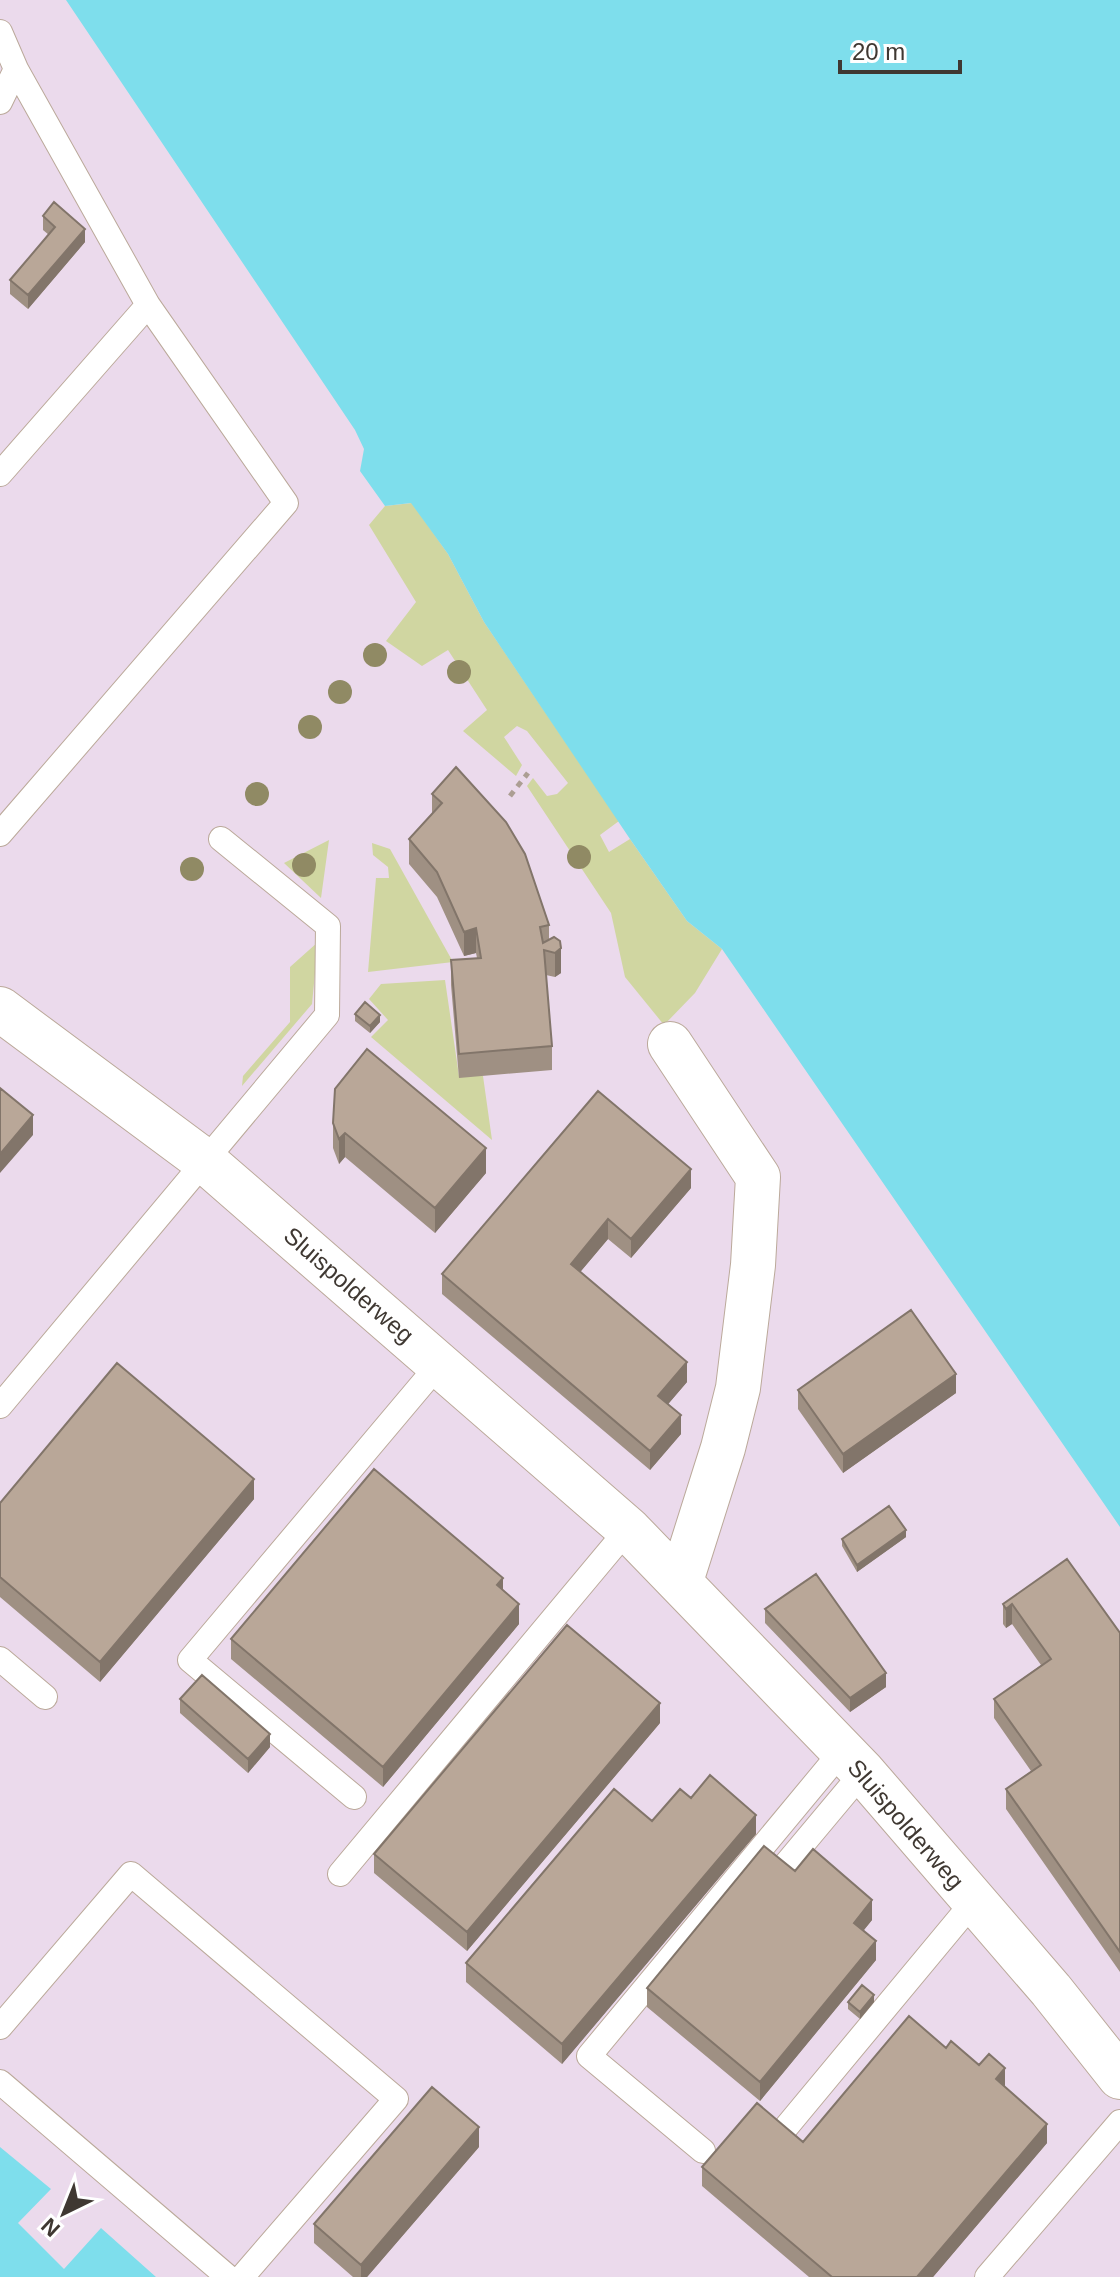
<svg xmlns="http://www.w3.org/2000/svg" width="1120" height="2277" font-family="Helvetica,sans-serif">
  <style>
    .industrial { fill: #ebdaec }
    .green { fill: #d0d6a1 }
    .water { fill: #7edeec }
    .lines { fill: none; stroke-linecap: round; stroke-linejoin: round }
    .service-casing { stroke: #bba99a; stroke-width: 26 }
    .minor-casing { stroke: #bba99a; stroke-width: 46 }
    .path { stroke: #ac9e93; stroke-width: 5; stroke-dasharray: 6 6; stroke-linecap: butt }
    .service { stroke: #fff; stroke-width: 24 }
    .minor { stroke: #fff; stroke-width: 44 }
    .tree { fill: #908a64 }
    .wall { fill: #9f9083 }
    .shaded-wall { fill: #82756a }
    .building { fill: #b9a798; stroke: #82756a; stroke-width: 2 }
    .labels { text-anchor: middle; dominant-baseline: central; stroke-width: 6; stroke-linejoin: round; paint-order: stroke }
    .street-label { font-size: 24px; fill: #3f3832; stroke: #fff }
  </style>
  <rect width="100%" height="100%" fill="#fae7d7"/>
  <!-- industrial -->
  <path class="industrial" d="M 0,0 L 446,0 L 1120,918 L 1120,2277 L 0,2277 Z"/>
  <!-- green -->
  <path class="green" d="M 412,503 L 448,554 L 484,622 L 619,821 L 600,835 L 609,852 L 630,839 L 687,921 L 722,949 L 695,993 L 664,1025 L 625,977 L 611,913 L 527,786 L 533,778 L 547,796 L 557,794 L 568,783 L 527,731 L 517,726 L 504,737 L 522,765 L 516,776 L 463,731 L 487,710 L 448,650 L 422,666 L 386,641 L 416,602 L 369,525 L 385,506 Z
    M 329,840 L 321,898 L 284,863 Z
    M 372,843 L 390,849 L 453,962 L 368,972 L 376,878 L 389,878 L 388,867 L 373,855 Z
    M 318,942 L 312,1004 L 242,1086 L 243,1076 L 290,1022 L 290,967 Z
    M 445,980 L 459,1076 L 483,1076 L 492,1140 L 371,1037 L 388,1020 L 369,999 L 381,984 Z"/>
  <!-- water -->
  <path class="water" d="M 66,0 L 1120,0 L 1120,1527 L 722,949 L 687,921 L 630,839 L 484,622 L 448,554 L 411,503 L 385,506 L 360,471 L 364,449 L 355,430 Z
    M 0,2147 L 51,2189 L 18,2223 L 64,2269 L 101,2228 L 156,2277 L 0,2277 Z"/>
  <g class="lines">
    <!-- service casing -->
    <g class="service-casing">
      <path id="service" d="M 0,32 L 16,69
        M 0,102 L 16,69 L 148,305 L 286,503 L 0,834
        M 0,474 L 148,305
        M 0,1406 L 327,1015 L 328,926 L 221,839
        M 0,1659 L 45,1697
        M 354,1797 L 190,1660 L 440,1363
        M 340,1874 L 628,1529
        M 776,1876 L 863,1772
        M 0,2027 L 131,1874 L 396,2099 L 242,2277
        M 0,2082 L 228,2277
        M 783,2131 L 974,1901
        M 703,2151 L 589,2056 L 842,1751
        M 987,2277 L 1120,2122"/>
    </g>
    <!-- minor casing -->
    <g class="minor-casing">
      <path id="minor" d="M 0,1009 L 206,1162 L 628,1529 L 863,1772 L 1051,1990 L 1120,2077
        M 670,1044 L 758,1177 L 753,1265 L 738,1388 L 723,1448 L 681,1581"/>
    </g>
    <!-- path -->
    <path class="path" d="M 510,796 L 528,773"/>
    <!-- service -->
    <use href="#service" class="service"/>
    <!-- minor -->
    <use href="#minor" class="minor"/>
  </g>
  <!-- trees -->
  <g class="tree">
    <circle cx="375" cy="655" r="12"/>
    <circle cx="459" cy="672" r="12"/>
    <circle cx="340" cy="692" r="12"/>
    <circle cx="310" cy="727" r="12"/>
    <circle cx="257" cy="794" r="12"/>
    <circle cx="579" cy="857" r="12"/>
    <circle cx="304" cy="865" r="12"/>
    <circle cx="192" cy="869" r="12"/>
  </g>
  <!-- wall -->
  <path class="wall" d="M 43,216 L 85,242 L 28,309 L 10,294 L 10,280 L 49,235 L 43,230 Z
    M 456,767 L 549,925 L 549,940 L 554,937 L 561,973 L 555,977 L 546,975 L 552,1046 L 552,1070 L 459,1078 L 451,985 L 451,960 L 477,958 L 476,953 L 464,956 L 437,897 L 409,864 L 409,839 L 432,814 L 432,794 Z
    M 355,1014 L 380,1022 L 370,1033 L 355,1021 Z
    M 333,1123 L 486,1173 L 435,1233 L 345,1157 L 339,1164 L 333,1148 Z
    M 691,1188 L 631,1258 L 608,1239 L 580,1272 L 687,1382 L 668,1404 L 681,1434 L 650,1470 L 442,1294 L 442,1274 Z
    M 798,1390 L 956,1393 L 843,1473 L 798,1409 Z
    M 254,1499 L 100,1682 L 0,1597 L 0,1503 Z
    M 906,1537 L 857,1572 L 842,1546 L 842,1539 Z
    M 1067,1559 L 1120,1633 L 1120,1972 L 1006,1809 L 1006,1789 L 1031,1771 L 994,1718 L 994,1699 L 1041,1665 L 1012,1624 L 1006,1628 L 1003,1624 L 1003,1604 Z
    M 503,1590 L 519,1624 L 383,1787 L 231,1659 L 231,1639 Z
    M 765,1609 L 886,1687 L 850,1712 L 765,1623 Z
    M 180,1699 L 270,1747 L 248,1773 L 180,1713 Z
    M 660,1723 L 467,1951 L 374,1873 L 374,1854 Z
    M 691,1798 L 756,1834 L 562,2064 L 466,1982 L 466,1963 L 652,1821 Z
    M 795,1871 L 872,1920 L 864,1930 L 876,1960 L 760,2101 L 647,2007 L 647,1988 Z
    M 848,2002 L 874,2002 L 860,2019 L 848,2009 Z
    M 946,2048 L 1005,2088 L 1047,2143 L 933,2277 L 809,2277 L 702,2186 L 702,2167 L 803,2142 Z
    M 479,2147 L 367,2277 L 353,2277 L 314,2243 L 314,2224 Z"/>
  <!-- shaded-wall -->
  <path class="shaded-wall" d="M 85,229 L 85,242 L 28,309 L 28,295 Z
    M 476,928 L 476,953 L 464,956 L 464,932 Z
    M 561,948 L 561,973 L 555,977 L 555,953 Z
    M 380,1015 L 380,1022 L 370,1033 L 370,1026 Z
    M 33,1115 L 33,1135 L 0,1173 L 0,1154 Z
    M 345,1133 L 345,1157 L 339,1164 L 339,1139 Z
    M 486,1148 L 486,1173 L 435,1233 L 435,1208 Z
    M 691,1169 L 691,1188 L 631,1258 L 631,1239 Z
    M 608,1219 L 608,1239 L 571,1283 L 571,1264 Z
    M 687,1362 L 687,1382 L 658,1416 L 658,1396 Z
    M 956,1374 L 956,1393 L 843,1473 L 843,1454 Z
    M 681,1415 L 681,1434 L 650,1470 L 650,1451 Z
    M 254,1479 L 254,1499 L 100,1682 L 100,1662 Z
    M 906,1530 L 906,1537 L 857,1572 L 857,1565 Z
    M 503,1578 L 503,1597 L 497,1585 Z
    M 519,1604 L 519,1624 L 383,1787 L 383,1767 Z
    M 1012,1604 L 1012,1624 L 1006,1628 L 1006,1609 Z
    M 886,1673 L 886,1687 L 850,1712 L 850,1698 Z
    M 660,1703 L 660,1723 L 467,1951 L 467,1932 Z
    M 270,1734 L 270,1747 L 248,1773 L 248,1759 Z
    M 756,1815 L 756,1834 L 562,2064 L 562,2044 Z
    M 872,1900 L 872,1920 L 854,1942 L 854,1923 Z
    M 876,1941 L 876,1960 L 760,2101 L 760,2082 Z
    M 874,1995 L 874,2002 L 860,2019 L 860,2012 Z
    M 1005,2068 L 1005,2088 L 996,2079 Z
    M 1047,2124 L 1047,2143 L 933,2277 L 917,2277 Z
    M 479,2127 L 479,2147 L 367,2277 L 361,2277 L 361,2265 Z"/>
  <!-- building -->
  <path class="building" d="M 54,202 L 85,229 L 28,295 L 10,280 L 55,227 L 43,216 Z
    M 456,767 L 506,822 L 525,854 L 549,925 L 540,927 L 543,943 L 554,937 L 560,941 L 561,948 L 555,953 L 544,950 L 552,1046 L 459,1054 L 451,960 L 481,958 L 476,928 L 464,932 L 437,872 L 409,839 L 442,803 L 432,794 Z
    M 365,1002 L 380,1015 L 370,1026 L 355,1014 Z
    M 367,1049 L 486,1148 L 435,1208 L 345,1133 L 339,1139 L 333,1123 L 335,1089 Z
    M 0,1088 L 33,1115 L 0,1154 Z
    M 598,1091 L 691,1169 L 631,1239 L 608,1219 L 571,1264 L 687,1362 L 658,1396 L 681,1415 L 650,1451 L 442,1274 Z
    M 911,1310 L 956,1374 L 843,1454 L 798,1390 Z
    M 117,1363 L 254,1479 L 100,1662 L 0,1577 L 0,1503 Z
    M 374,1469 L 503,1578 L 497,1585 L 519,1604 L 383,1767 L 231,1639 Z
    M 889,1506 L 906,1530 L 857,1565 L 842,1539 Z
    M 1067,1559 L 1120,1633 L 1120,1952 L 1006,1789 L 1041,1765 L 994,1699 L 1051,1659 L 1012,1604 L 1006,1609 L 1003,1604 Z
    M 816,1574 L 886,1673 L 850,1698 L 765,1609 Z
    M 567,1625 L 660,1703 L 467,1932 L 374,1854 Z
    M 202,1675 L 270,1734 L 248,1759 L 180,1699 Z
    M 710,1775 L 756,1815 L 562,2044 L 466,1963 L 614,1789 L 652,1821 L 680,1789 L 691,1798 Z
    M 764,1846 L 795,1871 L 813,1849 L 872,1900 L 854,1923 L 876,1941 L 760,2082 L 647,1988 Z
    M 862,1985 L 874,1995 L 860,2012 L 848,2002 Z
    M 909,2016 L 946,2048 L 951,2041 L 979,2065 L 989,2054 L 1005,2068 L 996,2079 L 1047,2124 L 917,2277 L 832,2277 L 702,2167 L 757,2103 L 803,2142 Z
    M 432,2087 L 479,2127 L 361,2265 L 314,2224 Z"/>
  <g class="labels">
    <!-- street labels -->
    <g class="street-label">
      <text transform="translate(349 1285) rotate(41)">Sluispolderweg</text>
      <text transform="translate(906 1824) rotate(49)">Sluispolderweg</text>
    </g>
  </g>
  <!-- north arrow -->
  <g transform="translate(64 2213) rotate(223)" stroke="#ffffff" stroke-width="6" paint-order="stroke">
  <path d="M0-6L14 30L0 20L-14 30Z" fill="#3f3832"/>
  <text y="-12" font-size="22" font-weight="bold" text-anchor="middle" fill="#3f3832">N</text>
  </g>
  <!-- scale -->
  <path d="M840 60v12h120v-12" fill="none" stroke="#3f3832" stroke-width="4"/>
  <text x="852" y="60" font-size="24" fill="#3f3832" stroke="#ffffff" stroke-width="6" paint-order="stroke">20 m</text>
</svg>
